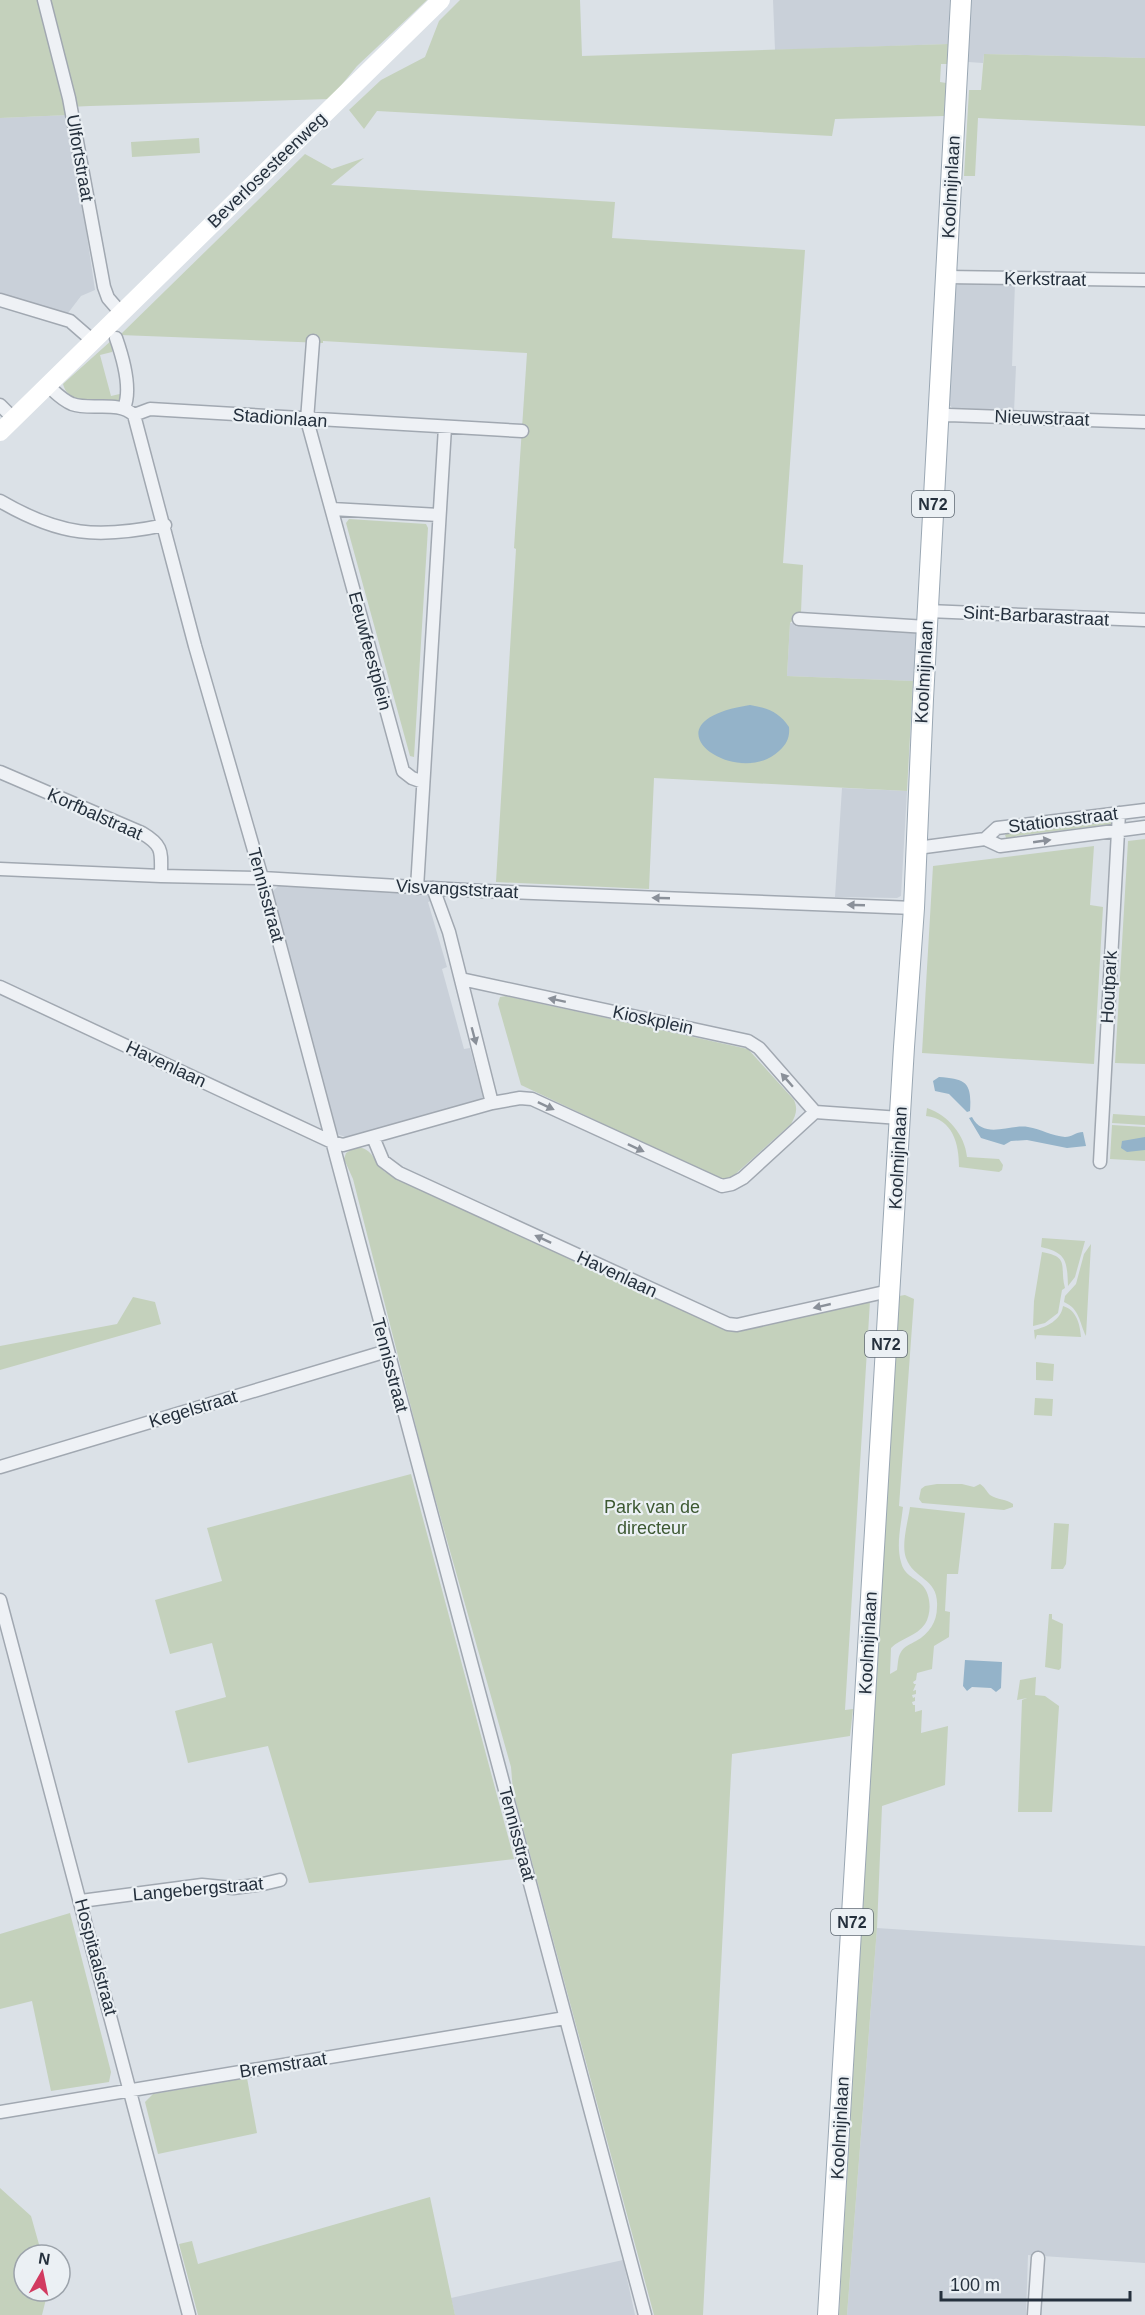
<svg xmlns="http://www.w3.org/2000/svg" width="1145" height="2315" font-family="Helvetica,sans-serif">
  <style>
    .built { fill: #c9d0d9 }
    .green { fill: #c4d1bc }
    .water { fill: #94b3c9 }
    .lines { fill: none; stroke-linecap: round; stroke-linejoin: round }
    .street-casing { stroke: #a1a8b1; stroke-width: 15 }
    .primary-casing { stroke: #9aa7b3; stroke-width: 22 }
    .street { stroke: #eef1f5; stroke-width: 12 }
    .secondary { stroke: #fff; stroke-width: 18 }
    .primary { stroke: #fff; stroke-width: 20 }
    .oneway { fill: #8a9099 }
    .labels { text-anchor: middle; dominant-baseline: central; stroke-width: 4.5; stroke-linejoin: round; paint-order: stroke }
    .shield { fill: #ebf0f4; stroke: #606a74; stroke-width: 1.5 }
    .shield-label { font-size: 16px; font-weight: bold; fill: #25303d }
    .street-label { font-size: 18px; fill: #25303d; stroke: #ebf0f4 }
    .park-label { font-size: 18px; fill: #3d5932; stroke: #ebf0f4 }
  </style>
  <rect width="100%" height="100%" fill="#dbe1e7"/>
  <!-- built -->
  <path class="built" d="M 773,0 L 950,0 L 948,44 L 775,50 Z
    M 971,0 L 1145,0 L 1145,58 L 984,54 L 983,63 L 968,62 Z
    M 69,115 L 95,290 L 81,296 L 68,313 L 0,293 L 0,118 Z
    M 963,282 L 1015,283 L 1012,366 L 1016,366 L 1014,412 L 954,409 L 948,404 L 955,286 Z
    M 790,623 L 907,629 L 913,631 L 916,634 L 913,681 L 787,676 Z
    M 842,788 L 907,791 L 901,896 L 897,898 L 835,897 Z
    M 279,885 L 424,891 L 429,894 L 432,901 L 428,902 L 447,967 L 442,969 L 464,1049 L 470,1048 L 480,1086 L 484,1085 L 485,1097 L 482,1100 L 348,1138 L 337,1134 L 272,892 Z
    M 877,1928 L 1145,1946 L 1145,2263 L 1028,2255 L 1026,2315 L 847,2315 Z
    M 623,2260 L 635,2315 L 455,2315 L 451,2298 Z"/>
  <!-- green -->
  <path class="green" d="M 0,0 L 427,0 L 357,66 L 330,99 L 90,106 L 68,107 L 69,115 L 0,118 Z
    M 460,0 L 580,0 L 582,56 L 948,44 L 947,64 L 941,64 L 940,82 L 946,83 L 944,116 L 835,119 L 832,136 L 377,111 L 364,129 L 349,110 L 381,80 L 425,57 L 439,21 Z
    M 984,54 L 1145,58 L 1145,126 L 978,118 L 975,176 L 964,176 L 969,90 L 981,90 Z
    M 199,138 L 200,153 L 132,157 L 131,142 Z
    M 305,154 L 332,169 L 364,158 L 331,185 L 615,202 L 612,238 L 805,250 L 783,563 L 803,565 L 801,612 L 790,623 L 787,676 L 913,681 L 907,791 L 654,778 L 649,889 L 496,882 L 516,549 L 514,548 L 527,353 L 323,341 L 323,343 L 120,335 Z
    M 113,339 L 115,342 L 112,352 L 100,355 L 111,396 L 124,393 L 120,402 C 102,402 68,406 63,384 Z
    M 349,519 L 426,524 L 428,528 L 414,757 L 410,756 L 346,523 Z
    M 1107,818 L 1113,821 L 1113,825 L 1109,829 L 1104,825 L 1016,836 L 1012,841 L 1007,840 L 1005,835 L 1010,830 L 1015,833 L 1104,822 Z
    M 1145,839 L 1145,1064 L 1115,1063 L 1128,841 Z
    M 1094,846 L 1090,905 L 1103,907 L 1094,1064 L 922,1053 L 933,866 Z
    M 506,996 L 748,1049 L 794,1100 C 798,1109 796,1115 791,1124 L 731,1178 L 722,1180 L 521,1085 L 498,1004 L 500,997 Z
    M 927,1108 C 948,1115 965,1135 967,1157 L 999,1159 L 1003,1165 L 1002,1170 L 999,1172 L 959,1167 C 959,1144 953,1119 926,1116 Z
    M 1113,1114 L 1145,1116 L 1145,1125 L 1112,1123 Z
    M 1112,1125 L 1145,1127 L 1145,1161 L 1110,1159 Z
    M 356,1147 C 374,1148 373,1162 385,1172 L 725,1328 L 870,1301 L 845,1710 L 853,1709 L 850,1736 L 732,1754 L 703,2315 L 654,2315 L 513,1791 L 511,1767 L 426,1466 L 353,1179 L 344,1159 L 346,1153 Z
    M 1042,1238 L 1085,1241 L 1075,1277 L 1068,1286 C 1067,1261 1067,1253 1041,1247 Z
    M 1091,1244 L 1086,1336 C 1079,1322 1080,1309 1064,1302 L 1065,1296 L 1076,1284 L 1084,1254 Z
    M 1042,1252 C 1071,1257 1059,1267 1065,1288 L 1062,1290 L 1058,1313 L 1045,1323 L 1033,1326 L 1034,1301 Z
    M 905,1295 L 914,1299 L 899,1506 L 903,1507 C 901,1525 896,1545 901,1562 C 904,1575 914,1577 922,1585 C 931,1594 932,1613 925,1624 C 917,1636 901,1638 891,1648 L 890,1674 L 897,1670 C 898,1664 898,1656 901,1652 C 904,1646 911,1644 916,1641 C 929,1634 937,1622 937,1607 C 939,1578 914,1580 906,1558 C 901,1544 908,1522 910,1507 L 965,1513 L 958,1574 L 947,1574 L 945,1611 L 950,1612 L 949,1637 L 934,1646 L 932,1669 L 917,1673 L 916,1680 L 913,1682 L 914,1684 L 916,1684 L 913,1691 L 916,1690 L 916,1694 L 912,1695 L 913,1698 L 915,1697 L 915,1701 L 912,1702 L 913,1705 L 915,1705 L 915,1712 L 922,1710 L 921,1733 L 948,1726 L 945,1785 L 882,1806 L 877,1928 L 847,2315 L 839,2315 L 899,1296 Z
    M 133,1297 L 155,1302 L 161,1324 L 0,1370 L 0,1346 L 117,1324 Z
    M 1063,1306 C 1077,1310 1080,1325 1081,1337 L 1037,1335 L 1035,1340 L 1034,1330 C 1047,1327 1061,1320 1063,1306 Z
    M 1036,1362 L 1054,1364 L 1053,1381 L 1036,1380 Z
    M 1035,1398 L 1053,1399 L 1052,1416 L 1034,1415 Z
    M 411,1474 L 514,1859 L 309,1883 L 268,1746 L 188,1763 L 175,1711 L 226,1697 L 212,1643 L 170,1654 L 155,1600 L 222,1581 L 207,1528 Z
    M 937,1484 L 962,1484 L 974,1487 L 980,1484 C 985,1487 986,1491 990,1495 C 997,1500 1007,1499 1013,1504 L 1013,1507 L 1004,1510 L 922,1503 L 919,1499 L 921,1489 L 925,1486 Z
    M 1054,1523 L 1069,1524 L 1066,1564 L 1063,1569 L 1051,1569 Z
    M 1049,1614 L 1052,1614 L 1052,1619 L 1063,1624 L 1061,1668 L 1059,1670 L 1045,1667 Z
    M 1036,1677 L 1035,1695 L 1045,1696 L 1059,1706 L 1052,1812 L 1018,1812 L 1022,1700 L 1027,1698 L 1017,1700 L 1020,1680 Z
    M 70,1913 L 111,2072 L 109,2082 L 51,2091 L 32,2001 L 0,2009 L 0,1934 Z
    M 247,2078 L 257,2133 L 158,2154 L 145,2102 L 153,2094 Z
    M 0,2188 L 31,2216 L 42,2255 L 24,2255 L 24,2291 L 48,2291 L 42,2315 L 0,2315 Z
    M 430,2197 L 455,2315 L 198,2315 L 179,2244 L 192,2241 L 198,2264 Z"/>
  <!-- water -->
  <path class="water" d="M 750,705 C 768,708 779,712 789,727 C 790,737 787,744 779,751 C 737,791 638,722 750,705 Z
    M 939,1077 C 966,1079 972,1082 970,1111 L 967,1112 L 949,1094 L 935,1091 L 933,1081 Z
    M 972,1117 C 984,1140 1009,1124 1028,1127 C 1041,1129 1052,1136 1065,1137 C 1072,1137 1076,1132 1083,1132 L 1086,1146 L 1067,1148 L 1027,1140 L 1011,1141 L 1004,1145 L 981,1138 L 969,1118 Z
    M 1145,1137 L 1145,1150 L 1127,1152 L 1121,1148 L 1122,1141 Z
    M 965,1660 L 1002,1662 L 1001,1688 L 996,1692 L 991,1688 L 972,1687 L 967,1691 L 963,1686 Z"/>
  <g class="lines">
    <!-- street casing -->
    <g class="street-casing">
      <path id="street" d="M 44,0 L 69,98 L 104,287 L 108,298 L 121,313
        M 946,277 L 1145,280
        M 0,300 L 70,321 L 93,341
        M 116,338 C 123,358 132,389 124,408
        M 313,341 L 307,420 L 403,771 L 412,778 L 423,782
        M 48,386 C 55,392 62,400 72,404 C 91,411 118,400 134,415
        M 0,405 L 14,419
        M 134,415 L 195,646 L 262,878 L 645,2315
        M 134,415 L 150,409 L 522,431
        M 938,416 L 948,415 L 1145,422
        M 0,501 C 60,536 98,539 165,525
        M 332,509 L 439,515
        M 928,611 L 1145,620
        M 799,619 L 927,627
        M 0,772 L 142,833 C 164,846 161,852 161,876
        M 985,839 L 997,828 L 1145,810
        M 917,848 L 985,839 L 1000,846 L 1145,827
        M 0,869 L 161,876 L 262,878 L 483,891 L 914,908
        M 417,888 L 445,427
        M 433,888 L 449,932 L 492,1103
        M 461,979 L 748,1041 L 759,1048 L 815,1112
        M 0,987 L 332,1142 L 343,1145 L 492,1103 L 520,1098 L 532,1099 L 722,1186 L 732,1184 L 743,1178 L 815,1112 L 900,1118
        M 373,1137 L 383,1161 L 399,1173 L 728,1324 L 737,1325 L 889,1291
        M 1100,1162 L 1119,813
        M 0,1467 L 387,1351
        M 0,1600 L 189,2315
        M 81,1901 L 202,1885 L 233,1888 L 263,1884 L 280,1880
        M 0,2112 L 565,2018
        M 1034,2315 L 1038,2258"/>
    </g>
    <!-- primary casing -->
    <g class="primary-casing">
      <path id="primary" d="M 828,2315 L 904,1047 L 914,908 L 923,699 L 961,0"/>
    </g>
    <!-- street -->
    <use href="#street" class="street"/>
    <!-- secondary -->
    <path class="secondary" d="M 0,432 L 441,0"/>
    <!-- primary -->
    <use href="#primary" class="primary"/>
  </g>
  <!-- one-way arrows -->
  <defs><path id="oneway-solid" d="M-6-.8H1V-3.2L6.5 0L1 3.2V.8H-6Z" transform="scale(1.5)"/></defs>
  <g class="oneway">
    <use href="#oneway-solid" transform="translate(1042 841) rotate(-8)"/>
    <use href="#oneway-solid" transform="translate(661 898) rotate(-178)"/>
    <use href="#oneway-solid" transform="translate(856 905) rotate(-178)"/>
    <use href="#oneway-solid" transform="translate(557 1000) rotate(-168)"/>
    <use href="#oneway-solid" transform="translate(474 1036) rotate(75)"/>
    <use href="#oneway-solid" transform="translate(787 1080) rotate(-131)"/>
    <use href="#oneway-solid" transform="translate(546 1106) rotate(25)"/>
    <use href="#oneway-solid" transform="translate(636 1148) rotate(25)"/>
    <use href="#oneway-solid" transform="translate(543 1239) rotate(-155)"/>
    <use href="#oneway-solid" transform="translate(822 1306) rotate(167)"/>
  </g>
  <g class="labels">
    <!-- shield labels -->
    <g class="shield">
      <rect x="912" y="491" width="42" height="26" rx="4.5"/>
      <rect x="865" y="1331" width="42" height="26" rx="4.5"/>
      <rect x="831" y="1909" width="42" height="26" rx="4.5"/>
    </g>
    <g class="shield-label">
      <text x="933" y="504">N72</text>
      <text x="886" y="1344">N72</text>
      <text x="852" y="1922">N72</text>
    </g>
    <!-- street labels -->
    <g class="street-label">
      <text transform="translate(80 158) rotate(80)">Ulfortstraat</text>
      <text transform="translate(267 170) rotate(-44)">Beverlosesteenweg</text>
      <text transform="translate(951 187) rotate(-87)">Koolmijnlaan</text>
      <text transform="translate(1045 279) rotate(1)">Kerkstraat</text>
      <text transform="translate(280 418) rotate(4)">Stadionlaan</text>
      <text transform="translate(1042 418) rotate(2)">Nieuwstraat</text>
      <text transform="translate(1036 616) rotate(3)">Sint-Barbarastraat</text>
      <text transform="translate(370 651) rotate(75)">Eeuwfeestplein</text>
      <text transform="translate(924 672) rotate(-87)">Koolmijnlaan</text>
      <text transform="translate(95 814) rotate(24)">Korfbalstraat</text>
      <text transform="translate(1063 820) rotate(-7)">Stationsstraat</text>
      <text transform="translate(457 889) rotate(3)">Visvangststraat</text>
      <text transform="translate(266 895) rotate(75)">Tennisstraat</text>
      <text transform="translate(1109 987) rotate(-87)">Houtpark</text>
      <text transform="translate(653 1020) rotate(12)">Kioskplein</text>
      <text transform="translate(166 1064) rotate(25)">Havenlaan</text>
      <text transform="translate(898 1158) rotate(-87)">Koolmijnlaan</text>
      <text transform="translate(617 1274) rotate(25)">Havenlaan</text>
      <text transform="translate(390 1365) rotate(75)">Tennisstraat</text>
      <text transform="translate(193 1409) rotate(-17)">Kegelstraat</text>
      <text transform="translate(868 1643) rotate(-87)">Koolmijnlaan</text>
      <text transform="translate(517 1834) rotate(75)">Tennisstraat</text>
      <text transform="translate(198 1889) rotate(-5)">Langebergstraat</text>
      <text transform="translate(96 1957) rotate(75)">Hospitaalstraat</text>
      <text transform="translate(283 2065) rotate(-9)">Bremstraat</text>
      <text transform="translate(840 2128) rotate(-87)">Koolmijnlaan</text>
    </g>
    <!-- park labels -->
    <g class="park-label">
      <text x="652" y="1507">Park van de<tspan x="652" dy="21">directeur</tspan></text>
    </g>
  </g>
  <!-- north arrow -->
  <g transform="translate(42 2273) rotate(9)"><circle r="28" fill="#ebf0f4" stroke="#9ca3ab" stroke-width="1.5"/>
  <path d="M0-4.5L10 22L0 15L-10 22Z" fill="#d23a60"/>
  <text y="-9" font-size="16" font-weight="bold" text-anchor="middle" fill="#25303d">N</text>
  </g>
  <!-- scale -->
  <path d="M941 2291v9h189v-9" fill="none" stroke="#25303d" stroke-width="3"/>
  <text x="950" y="2291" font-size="18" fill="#25303d" stroke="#ebf0f4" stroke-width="4.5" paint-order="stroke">100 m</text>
</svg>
